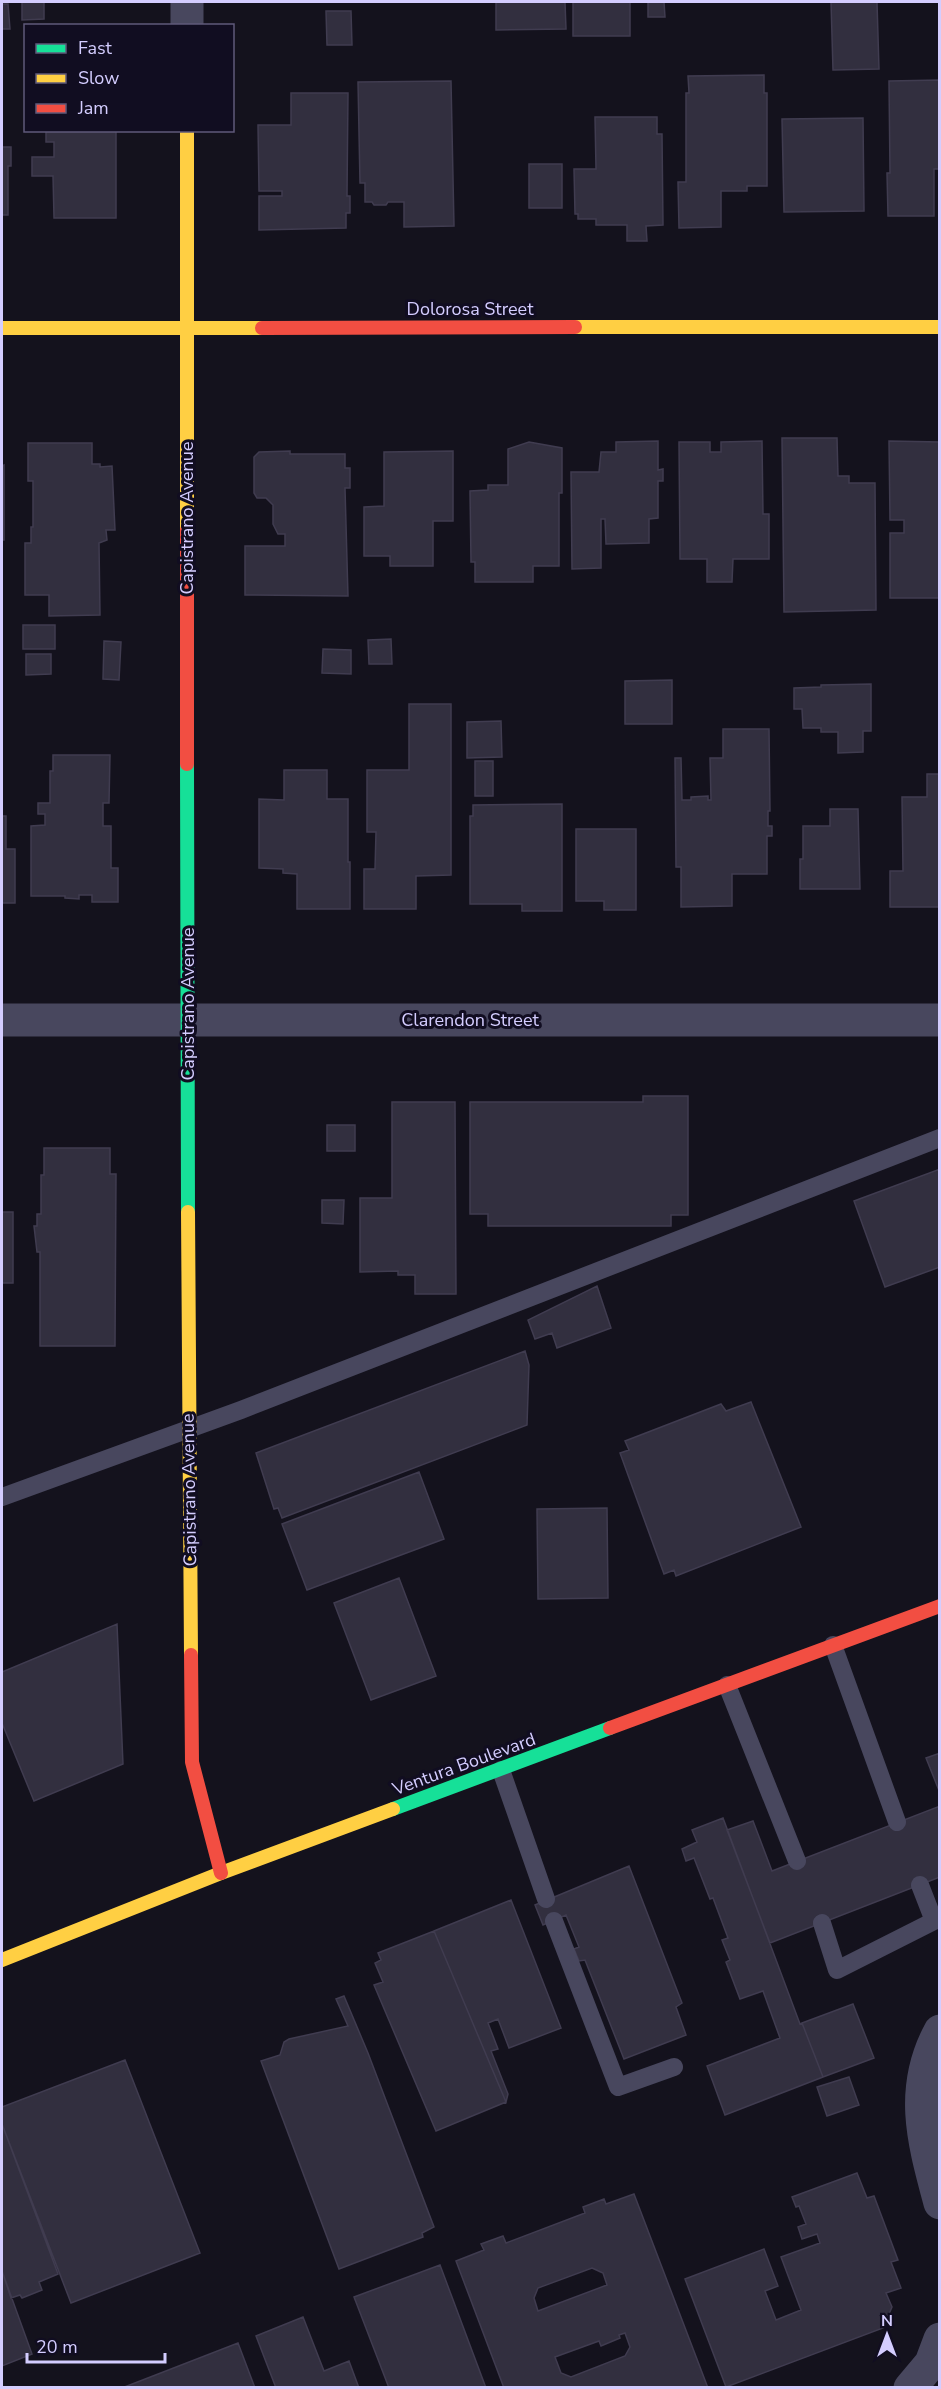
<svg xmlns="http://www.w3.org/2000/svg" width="941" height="2389" font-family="'Nunito Sans',sans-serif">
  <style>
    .building { fill: #322f3f; stroke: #403c50; stroke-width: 1.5; fill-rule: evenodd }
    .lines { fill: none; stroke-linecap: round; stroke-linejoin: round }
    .lane { stroke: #48475e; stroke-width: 18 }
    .street { stroke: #48475e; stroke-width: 33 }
    .fast { stroke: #16e098; stroke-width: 14 }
    .slow { stroke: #ffcf43; stroke-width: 14 }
    .jam { stroke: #f24e42; stroke-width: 14 }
    .labels { text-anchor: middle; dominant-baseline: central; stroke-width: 6; stroke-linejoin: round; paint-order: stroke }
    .street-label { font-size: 18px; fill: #d4cdff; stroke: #110d21 }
  </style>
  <rect width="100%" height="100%" fill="#14121d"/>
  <!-- building -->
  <path class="building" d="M 22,2 L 44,2 L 44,19 L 22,20 Z
    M 496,2 L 565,2 L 566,29 L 496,30 Z
    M 573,2 L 630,2 L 630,36 L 573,36 Z
    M 648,2 L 664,2 L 665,17 L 648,17 Z
    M 831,2 L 877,2 L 879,69 L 833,70 Z
    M 2,4 L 8,4 L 10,29 L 2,29 Z
    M 326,11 L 351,11 L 352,45 L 327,45 Z
    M 764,75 L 764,93 L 767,93 L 767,186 L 747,186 L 747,191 L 721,191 L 721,227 L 679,228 L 678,182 L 686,182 L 686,93 L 689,93 L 688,76 Z
    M 940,80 L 940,169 L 934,169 L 934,216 L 888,216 L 887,173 L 890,173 L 889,81 Z
    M 451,81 L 454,226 L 404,227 L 404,202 L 388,202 L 386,205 L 374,205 L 372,202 L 365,202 L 365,183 L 360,183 L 358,82 Z
    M 291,93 L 348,93 L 347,196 L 350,196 L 350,213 L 346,213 L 346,228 L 259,230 L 259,196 L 282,196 L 282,191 L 259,191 L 258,125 L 291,125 Z
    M 595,117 L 657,117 L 657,134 L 662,134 L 663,225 L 646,226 L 647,241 L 627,241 L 627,225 L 596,225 L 596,219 L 578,219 L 578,214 L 575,214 L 574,169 L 596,169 Z
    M 863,118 L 864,211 L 784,212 L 782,119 Z
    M 46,130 L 116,130 L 116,218 L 54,218 L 53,176 L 32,176 L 32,157 L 54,157 L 54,142 L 46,142 Z
    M 2,147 L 11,147 L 11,166 L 8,166 L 8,215 L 2,215 Z
    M 529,164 L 562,164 L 562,208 L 529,208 Z
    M 782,438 L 837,438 L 838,476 L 849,476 L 849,483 L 875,483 L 876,610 L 784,612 Z
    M 658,441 L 658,470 L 663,469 L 663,481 L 658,481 L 658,518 L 649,519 L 649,543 L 606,544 L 605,519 L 601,519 L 601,568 L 572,569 L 571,472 L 599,472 L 601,452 L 616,452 L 616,442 Z
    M 762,441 L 763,514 L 769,514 L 769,559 L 733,559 L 732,582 L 707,582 L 707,559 L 680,559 L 679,442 L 710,442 L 710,452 L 721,452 L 721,442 Z
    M 889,441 L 940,442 L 940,598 L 890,598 L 890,533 L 904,533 L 904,520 L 890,520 Z
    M 529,442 L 562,448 L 562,493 L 559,493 L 559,566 L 533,566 L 533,582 L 475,582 L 475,562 L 471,562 L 470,491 L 488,490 L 488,485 L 508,485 L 508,449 Z
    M 28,443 L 92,443 L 92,464 L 100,464 L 100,467 L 112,466 L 115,530 L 106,530 L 107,540 L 99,543 L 100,615 L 49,616 L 49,595 L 25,595 L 25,543 L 31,543 L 31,527 L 33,527 L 33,481 L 28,481 Z
    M 290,451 L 290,454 L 345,454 L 345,468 L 350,468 L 350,488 L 345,488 L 348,596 L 245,595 L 245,546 L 285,546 L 285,534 L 278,534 L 273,524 L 273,505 L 266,498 L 257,498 L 254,493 L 254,457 L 259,452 Z
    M 453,451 L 453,521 L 433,521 L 433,566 L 390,566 L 390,556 L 364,556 L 364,507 L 384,506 L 384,452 Z
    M 4,465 L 4,540 L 2,540 L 2,466 Z
    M 23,625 L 55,625 L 55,649 L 23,649 Z
    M 391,639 L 392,664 L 369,664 L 368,640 Z
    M 104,641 L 121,642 L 119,680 L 103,679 Z
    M 323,649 L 351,650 L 351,674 L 322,673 Z
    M 26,654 L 51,654 L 51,674 L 26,675 Z
    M 672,680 L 672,724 L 625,724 L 625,681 Z
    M 871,684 L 871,731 L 863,731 L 863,752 L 838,753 L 838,732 L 821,732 L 821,728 L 803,728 L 802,709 L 794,709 L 794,688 L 821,687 L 821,685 Z
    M 409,704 L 451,704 L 451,875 L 416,876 L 416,909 L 364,909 L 364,869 L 375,869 L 376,832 L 367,832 L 367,770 L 409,770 Z
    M 501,721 L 502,757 L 467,758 L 467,722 Z
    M 723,729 L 769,729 L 770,811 L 768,811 L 768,826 L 772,826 L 772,836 L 767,836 L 767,874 L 732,874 L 732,906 L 681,907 L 681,867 L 676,867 L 675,758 L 681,758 L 682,800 L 691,800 L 691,797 L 708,796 L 708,800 L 711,800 L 710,758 L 723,758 Z
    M 53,755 L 110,755 L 109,803 L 103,803 L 103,826 L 111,826 L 111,868 L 118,868 L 118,902 L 92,902 L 92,895 L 79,895 L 79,899 L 65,898 L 65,896 L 31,896 L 31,826 L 45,825 L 45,814 L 38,814 L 38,803 L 50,803 L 50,771 L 53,771 Z
    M 475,761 L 493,761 L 493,796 L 475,796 Z
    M 284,770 L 327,770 L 327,799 L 348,799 L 348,862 L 350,862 L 350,909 L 297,909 L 297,874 L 283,873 L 283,869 L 259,868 L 259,799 L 284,800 Z
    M 927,774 L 940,774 L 940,907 L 890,907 L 890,871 L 903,871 L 902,797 L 927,797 Z
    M 562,804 L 562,911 L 522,911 L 522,904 L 470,904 L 470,816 L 473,816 L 473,805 Z
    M 830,809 L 858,809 L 860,889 L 800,889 L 800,859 L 803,859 L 803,826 L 830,826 Z
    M 2,816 L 6,816 L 6,849 L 15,849 L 15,903 L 2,903 Z
    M 576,829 L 636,829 L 636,910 L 604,910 L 604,901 L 576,901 Z
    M 643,1096 L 688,1096 L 688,1215 L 671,1215 L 671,1226 L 488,1226 L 488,1214 L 470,1214 L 470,1102 L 643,1102 Z
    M 392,1102 L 455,1102 L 456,1294 L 415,1294 L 415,1275 L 398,1275 L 398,1271 L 360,1272 L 360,1198 L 392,1198 Z
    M 327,1125 L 355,1125 L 355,1151 L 327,1151 Z
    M 44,1148 L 110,1148 L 110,1174 L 116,1174 L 115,1346 L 40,1346 L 40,1252 L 37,1252 L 34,1226 L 37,1226 L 37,1214 L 41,1214 L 41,1175 L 44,1175 Z
    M 940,1169 L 940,1267 L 885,1287 L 854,1201 Z
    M 322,1200 L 344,1200 L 343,1224 L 322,1223 Z
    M 2,1212 L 13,1212 L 13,1283 L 2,1283 Z
    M 597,1286 L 611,1328 L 557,1348 L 552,1333 L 535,1339 L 528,1320 Z
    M 525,1351 L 529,1365 L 527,1425 L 282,1518 L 278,1508 L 274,1509 L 256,1453 Z
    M 751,1402 L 801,1527 L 676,1576 L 674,1570 L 664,1574 L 620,1453 L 629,1450 L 625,1441 L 721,1404 L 726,1411 Z
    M 419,1472 L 444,1539 L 307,1590 L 282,1524 Z
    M 607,1508 L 608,1598 L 538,1599 L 537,1509 Z
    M 399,1578 L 436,1676 L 371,1700 L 334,1603 Z
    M 117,1624 L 123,1764 L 34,1801 L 2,1723 L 2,1672 Z
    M 940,1753 L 940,1793 L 926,1758 Z
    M 940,1806 L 940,1877 L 770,1943 L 727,1830 L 753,1821 L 772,1871 Z
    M 723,1818 L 800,2024 L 802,2023 L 823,2077 L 725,2115 L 707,2066 L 780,2038 L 763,1991 L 740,1999 L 726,1962 L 730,1960 L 722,1940 L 728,1938 L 713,1898 L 710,1899 L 694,1858 L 686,1861 L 682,1849 L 697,1842 L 692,1830 Z
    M 629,1866 L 682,2003 L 676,2007 L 686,2035 L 624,2059 L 585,1960 L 579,1961 L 574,1949 L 579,1947 L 566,1915 L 543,1925 L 535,1905 Z
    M 511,1900 L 561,2028 L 509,2048 L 498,2019 L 488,2023 L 498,2049 L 491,2051 L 508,2094 L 506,2102 L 434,1931 Z
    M 434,1931 L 506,2102 L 436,2131 L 374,1985 L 383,1982 L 375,1963 L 381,1960 L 378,1953 Z
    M 344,1996 L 368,2053 L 434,2227 L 422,2233 L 423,2237 L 339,2269 L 261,2061 L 280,2055 L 284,2042 L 289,2039 L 348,2026 L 336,1999 Z
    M 853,2004 L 874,2058 L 823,2077 L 802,2023 Z
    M 125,2060 L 200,2253 L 71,2303 L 2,2124 L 2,2107 Z
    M 849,2077 L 859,2105 L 827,2116 L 817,2087 Z
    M 2,2124 L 58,2274 L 39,2282 L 42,2290 L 22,2298 L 20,2295 L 11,2298 L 2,2271 Z
    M 857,2173 L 867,2198 L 874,2196 L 898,2260 L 891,2262 L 901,2288 L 886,2293 L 892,2307 L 883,2328 L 726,2387 L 685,2279 L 764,2249 L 778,2286 L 765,2291 L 776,2320 L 801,2310 L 781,2257 L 820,2243 L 817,2234 L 802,2239 L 798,2227 L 806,2224 L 799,2206 L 796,2207 L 792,2197 Z
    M 634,2194 L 708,2388 L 504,2388 L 456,2261 L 484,2250 L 481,2244 L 503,2236 L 506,2243 L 585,2213 L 583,2207 L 604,2199 L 606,2204 ZM 592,2268 L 603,2273 L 607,2285 L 538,2311 L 534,2298 L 538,2288 ZM 625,2333 L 630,2347 L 625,2356 L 571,2377 L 561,2373 L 555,2357 L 599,2341 L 601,2346 L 620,2338 L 619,2335 Z
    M 440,2265 L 486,2388 L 389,2388 L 354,2297 Z
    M 2,2271 L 32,2354 L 2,2366 Z
    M 303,2317 L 324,2371 L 349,2361 L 359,2388 L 276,2388 L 256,2336 Z
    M 238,2343 L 255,2388 L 122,2388 Z"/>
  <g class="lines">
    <!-- lane -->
    <path class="lane" d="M 2,1497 L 241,1410 L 940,1138
      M 833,1645 L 897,1822
      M 727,1685 L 797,1861
      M 501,1770 L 546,1899
      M 554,1921 L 618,2087 L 674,2067
      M 822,1923 L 837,1970 L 934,1921 L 920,1885"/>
    <!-- street -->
    <path class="street" d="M 187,2 L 187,26
      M 2,1020 L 940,1020
      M 940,2031 C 908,2090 924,2143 940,2203
      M 910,2388 L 931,2363 L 940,2339"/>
    <!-- fast -->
    <path class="fast" d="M 187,764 L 188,1212
      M 393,1809 L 610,1728"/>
    <!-- slow -->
    <path class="slow" d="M 187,130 L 187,530
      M 575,327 L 940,327
      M 2,328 L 262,328
      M 188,1212 L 191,1655
      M 2,1960 L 221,1873 L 393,1809"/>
    <!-- jam -->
    <path class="jam" d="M 262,328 L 575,327
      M 187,530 L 187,764
      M 191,1655 L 192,1762 L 221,1873
      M 610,1728 L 940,1606"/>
  </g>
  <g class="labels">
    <!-- street labels -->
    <g class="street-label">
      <text x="470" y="309">Dolorosa Street</text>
      <text transform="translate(187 518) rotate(-90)">Capistrano Avenue</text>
      <text transform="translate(188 1004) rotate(-90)">Capistrano Avenue</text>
      <text x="470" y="1020">Clarendon Street</text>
      <text transform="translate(189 1490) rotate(-91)">Capistrano Avenue</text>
      <text transform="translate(464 1764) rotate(-20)">Ventura Boulevard</text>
    </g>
  </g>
  <!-- border -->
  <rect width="941" height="2389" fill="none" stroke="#d4cdff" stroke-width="6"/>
  <!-- legend -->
  <rect x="24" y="24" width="210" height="108" fill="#110d21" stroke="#5f5a7a" stroke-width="1.5"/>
  <rect x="36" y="44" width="30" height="9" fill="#16e098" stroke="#5f5a7a" stroke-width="1.5"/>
  <text x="78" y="54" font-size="18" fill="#d4cdff">Fast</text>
  <rect x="36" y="74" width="30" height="9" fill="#ffcf43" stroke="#5f5a7a" stroke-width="1.5"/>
  <text x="78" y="84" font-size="18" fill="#d4cdff">Slow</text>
  <rect x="36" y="104" width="30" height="9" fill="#f24e42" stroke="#5f5a7a" stroke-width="1.5"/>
  <text x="78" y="114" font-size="18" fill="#d4cdff">Jam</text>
  <!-- north arrow -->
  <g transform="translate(887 2335)" stroke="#110d21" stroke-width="4.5" paint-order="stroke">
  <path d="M0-4.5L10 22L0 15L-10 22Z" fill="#d4cdff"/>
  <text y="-9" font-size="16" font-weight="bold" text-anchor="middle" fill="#d4cdff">N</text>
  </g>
  <!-- scale -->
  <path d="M27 2353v9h138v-9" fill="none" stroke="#d4cdff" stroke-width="3"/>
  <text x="36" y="2353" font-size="18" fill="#d4cdff" stroke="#110d21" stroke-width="4.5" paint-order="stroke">20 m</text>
</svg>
